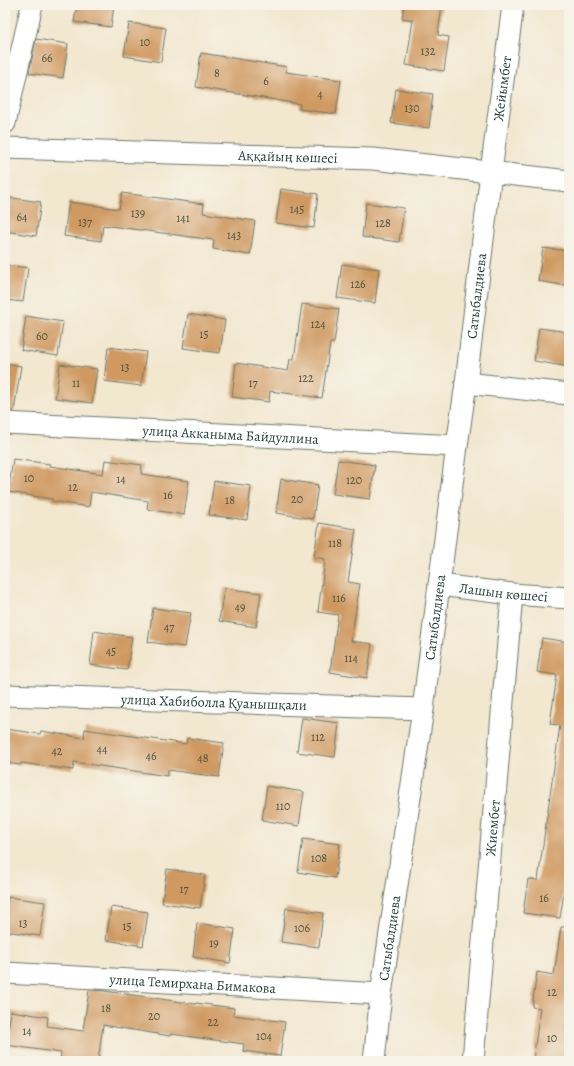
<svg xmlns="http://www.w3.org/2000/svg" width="574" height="1066" font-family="Alegreya,serif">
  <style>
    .building { fill: #cf9961 }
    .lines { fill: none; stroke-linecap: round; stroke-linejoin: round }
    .minor-casing { stroke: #69786a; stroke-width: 23 }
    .minor { stroke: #fff; stroke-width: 21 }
    .labels { text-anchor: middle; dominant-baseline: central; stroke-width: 4; stroke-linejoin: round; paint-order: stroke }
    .number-label { font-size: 12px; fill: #4b543f }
    .street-label { font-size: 14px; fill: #1f3d34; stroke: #f7f3e8 }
  </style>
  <rect width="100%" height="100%" fill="#f7f3e8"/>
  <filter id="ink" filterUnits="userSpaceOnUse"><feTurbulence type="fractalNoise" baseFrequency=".025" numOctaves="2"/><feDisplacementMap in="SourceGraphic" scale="8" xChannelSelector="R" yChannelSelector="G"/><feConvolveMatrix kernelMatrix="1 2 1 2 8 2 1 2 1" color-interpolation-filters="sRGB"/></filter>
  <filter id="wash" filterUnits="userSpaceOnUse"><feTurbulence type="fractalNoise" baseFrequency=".012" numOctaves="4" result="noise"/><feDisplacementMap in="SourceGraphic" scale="16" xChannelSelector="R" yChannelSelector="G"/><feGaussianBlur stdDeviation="0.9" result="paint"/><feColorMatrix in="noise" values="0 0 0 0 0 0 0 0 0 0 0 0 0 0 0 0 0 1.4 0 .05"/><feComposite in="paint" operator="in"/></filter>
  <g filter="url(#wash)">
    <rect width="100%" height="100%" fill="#f2e7cf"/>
    <g id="blocks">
      <!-- building -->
      <path class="building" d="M 77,5 L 114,5 L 111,27 L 74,22 Z
        M 404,5 L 442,5 L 438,35 L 449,37 L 444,71 L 406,65 L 413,20 L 402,18 Z
        M 129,23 L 166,28 L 161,62 L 124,56 Z
        M 36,39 L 68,44 L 63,78 L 29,73 Z
        M 201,53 L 287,67 L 286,72 L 341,80 L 336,114 L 299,109 L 300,104 L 196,87 Z
        M 396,89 L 433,94 L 429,128 L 391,123 Z
        M 281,189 L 318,194 L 314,228 L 276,223 Z
        M 122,193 L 204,204 L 203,213 L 255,221 L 250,255 L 213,249 L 214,240 L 103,225 L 101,241 L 64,236 L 69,202 L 119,209 Z
        M 5,197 L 41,202 L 36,236 L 5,231 Z
        M 366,203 L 404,208 L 399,242 L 362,237 Z
        M 543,248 L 569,251 L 569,286 L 538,281 Z
        M 342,264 L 379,269 L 375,303 L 337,298 Z
        M 5,265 L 28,268 L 23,302 L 5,300 Z
        M 302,304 L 339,309 L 334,343 L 330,343 L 322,398 L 270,391 L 269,402 L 232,397 L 236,363 L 288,371 L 290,359 L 294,359 Z
        M 188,314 L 225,320 L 220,353 L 183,348 Z
        M 26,316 L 63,322 L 58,356 L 21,350 Z
        M 539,328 L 569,332 L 569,367 L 534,361 Z
        M 108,347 L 146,352 L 141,386 L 104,381 Z
        M 5,363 L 21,366 L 14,411 L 5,411 Z
        M 60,364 L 97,369 L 92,403 L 55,398 Z
        M 13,459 L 50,464 L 50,466 L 103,474 L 105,460 L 142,465 L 141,474 L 189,481 L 184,515 L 147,509 L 148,501 L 91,492 L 89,507 L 52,501 L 52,499 L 8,492 Z
        M 338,460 L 375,465 L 370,499 L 333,494 Z
        M 281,479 L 318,485 L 313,519 L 276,513 Z
        M 214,481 L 251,486 L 247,520 L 209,515 Z
        M 319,523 L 356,529 L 348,582 L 360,584 L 351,641 L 372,644 L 367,678 L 330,672 L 338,615 L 318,612 L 325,559 L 314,557 Z
        M 224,588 L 261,593 L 256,627 L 219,621 Z
        M 153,608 L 191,613 L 185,647 L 148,642 Z
        M 94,631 L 132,637 L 127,670 L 90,665 Z
        M 542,638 L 569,642 L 569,867 L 568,867 L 560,918 L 523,913 L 528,879 L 538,880 L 560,725 L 550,724 L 557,675 L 537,672 Z
        M 302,718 L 339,723 L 335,757 L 297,752 Z
        M 5,729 L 40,734 L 41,731 L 84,738 L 85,729 L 186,744 L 187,738 L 224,743 L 219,777 L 168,770 L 167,776 L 74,762 L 73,770 L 21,763 L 20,765 L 5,763 Z
        M 267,786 L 304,792 L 299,826 L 262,820 Z
        M 303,839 L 340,844 L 335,878 L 298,872 Z
        M 167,869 L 205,875 L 200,908 L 162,903 Z
        M 8,897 L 45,902 L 40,936 L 5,931 L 5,914 Z
        M 111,907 L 148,912 L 143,946 L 106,940 Z
        M 286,908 L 323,913 L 319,947 L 281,942 Z
        M 197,923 L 235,929 L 230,963 L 193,957 Z
        M 561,927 L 569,927 L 569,1061 L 533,1061 L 540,1008 L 532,1007 L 537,972 L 554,975 Z
        M 89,990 L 104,991 L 196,1004 L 196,1003 L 234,1008 L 233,1015 L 285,1022 L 280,1056 L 243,1051 L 244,1044 L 171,1034 L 170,1036 L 103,1025 L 98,1061 L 60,1061 L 61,1053 L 6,1045 L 11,1011 L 48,1017 L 47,1026 L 83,1031 Z"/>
    </g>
  </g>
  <g filter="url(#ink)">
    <use href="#blocks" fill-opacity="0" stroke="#69786a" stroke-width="1"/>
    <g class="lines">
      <!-- minor casing -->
      <g class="minor-casing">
        <g id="minor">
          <path d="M 5,123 L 32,5"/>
          <path id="s1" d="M 5,148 L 373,159 L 569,181"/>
          <path d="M 466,383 L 569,394"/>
          <path id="s2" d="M 5,423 L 457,446"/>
          <path id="s3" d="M 439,585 L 512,594 L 569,598"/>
          <path id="s4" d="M 5,695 L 423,709"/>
          <path id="s5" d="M 5,973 L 381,994"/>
          <path id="s6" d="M 374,1061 L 381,994 L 423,709 L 457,446 L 466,383 L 491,172 L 513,5"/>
          <path id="s7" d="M 473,1061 L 512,594"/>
        </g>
      </g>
      <!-- minor -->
      <use href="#minor" class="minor"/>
    </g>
  </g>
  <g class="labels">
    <!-- number labels -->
    <g class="number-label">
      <text x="145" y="42">10</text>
      <text x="428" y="51">132</text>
      <text x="47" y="58">66</text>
      <text x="217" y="73">8</text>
      <text x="266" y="81">6</text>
      <text x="320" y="94">4</text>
      <text x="412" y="108">130</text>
      <text x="297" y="209">145</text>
      <text x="138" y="213">139</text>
      <text x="22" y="217">64</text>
      <text x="183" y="218">141</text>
      <text x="85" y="222">137</text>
      <text x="383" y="223">128</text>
      <text x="234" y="235">143</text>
      <text x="358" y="284">126</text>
      <text x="318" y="324">124</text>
      <text x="204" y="334">15</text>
      <text x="42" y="336">60</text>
      <text x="125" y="367">13</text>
      <text x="306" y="378">122</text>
      <text x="76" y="383">11</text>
      <text x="253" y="383">17</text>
      <text x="29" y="478">10</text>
      <text x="121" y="479">14</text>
      <text x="354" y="480">120</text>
      <text x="73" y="487">12</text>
      <text x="168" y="495">16</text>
      <text x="297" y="499">20</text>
      <text x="230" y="500">18</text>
      <text x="335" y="543">118</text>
      <text x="339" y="598">116</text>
      <text x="240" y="607">49</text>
      <text x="169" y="627">47</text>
      <text x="111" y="651">45</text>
      <text x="351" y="658">114</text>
      <text x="318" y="737">112</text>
      <text x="102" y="749">44</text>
      <text x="57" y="751">42</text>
      <text x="151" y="756">46</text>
      <text x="203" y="758">48</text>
      <text x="283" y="806">110</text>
      <text x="319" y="858">108</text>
      <text x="184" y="889">17</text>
      <text x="544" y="898">16</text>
      <text x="23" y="923">13</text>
      <text x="127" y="926">15</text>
      <text x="302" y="928">106</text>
      <text x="214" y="943">19</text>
      <text x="552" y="992">12</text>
      <text x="106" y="1008">18</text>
      <text x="154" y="1016">20</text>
      <text x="213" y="1022">22</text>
      <text x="27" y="1031">14</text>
      <text x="264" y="1036">104</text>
      <text x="552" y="1038">10</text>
    </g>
    <!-- street labels -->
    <g class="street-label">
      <text stroke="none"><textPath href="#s6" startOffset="981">Жейымбет</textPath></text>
      <text stroke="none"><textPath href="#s1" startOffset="283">Аққайың көшесі</textPath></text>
      <text stroke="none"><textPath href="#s6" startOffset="772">Сатыбалдиева</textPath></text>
      <text stroke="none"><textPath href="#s2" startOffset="226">улица Акканыма Байдуллина</textPath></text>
      <text stroke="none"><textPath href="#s3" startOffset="65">Лашын көшесі</textPath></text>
      <text stroke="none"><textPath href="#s6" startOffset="448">Сатыбалдиева</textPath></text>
      <text stroke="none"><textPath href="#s4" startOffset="209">улица Хабиболла Қуанышқали</textPath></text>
      <text stroke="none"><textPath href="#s7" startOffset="234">Жиембет</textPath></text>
      <text stroke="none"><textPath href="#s6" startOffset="124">Сатыбалдиева</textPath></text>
      <text stroke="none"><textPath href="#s5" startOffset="188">улица Темирхана Бимакова</textPath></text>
    </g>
  </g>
  <!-- margin -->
  <rect width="574" height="1066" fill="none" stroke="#f7f3e8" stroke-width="20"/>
</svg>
